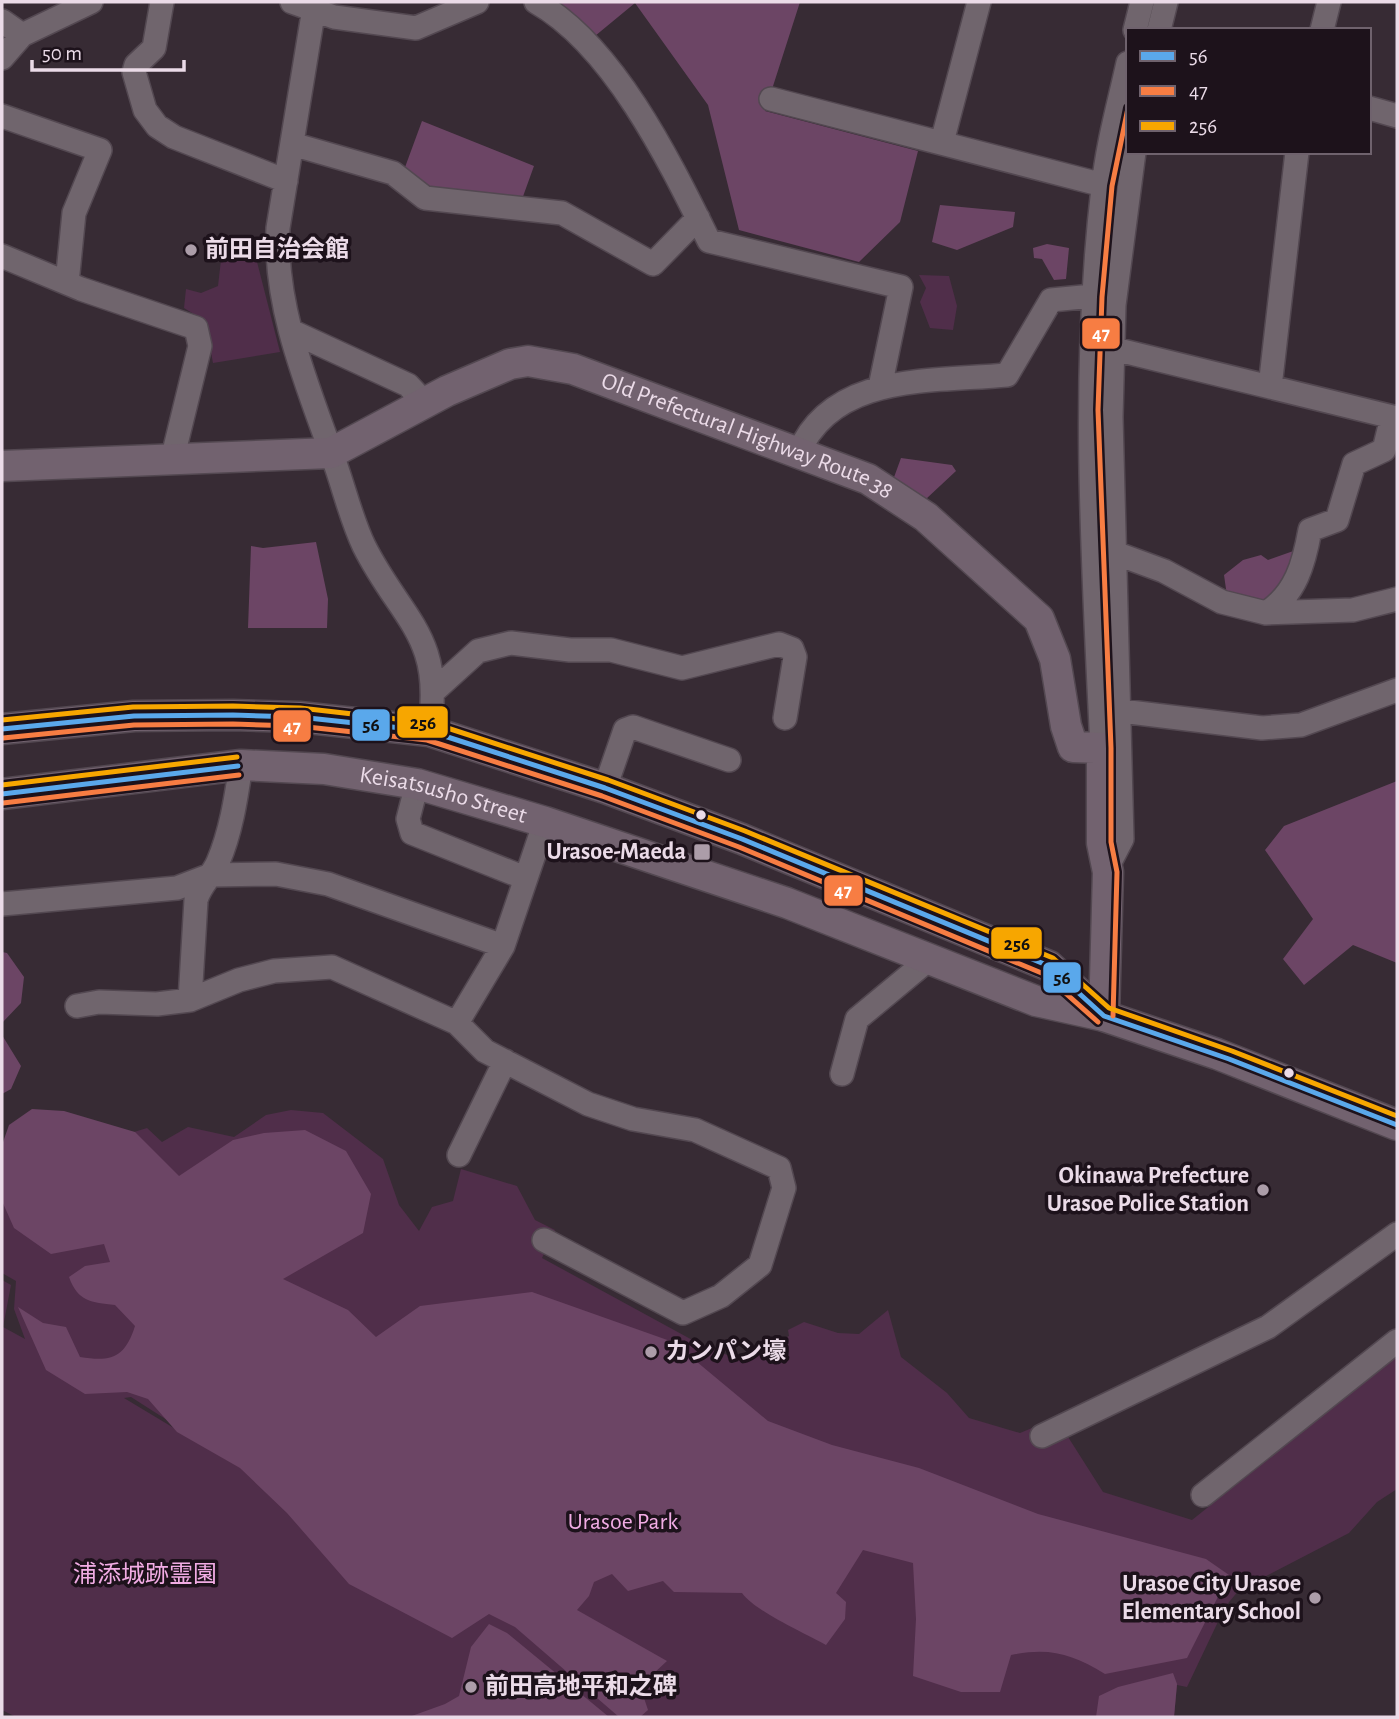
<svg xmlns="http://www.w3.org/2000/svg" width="1399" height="1719" font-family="'Alegreya Sans','Noto Sans JP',sans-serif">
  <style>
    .green { fill: #502e4a; fill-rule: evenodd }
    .forest { fill: #6c4565 }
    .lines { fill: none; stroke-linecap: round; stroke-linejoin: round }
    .minor-casing { stroke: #534851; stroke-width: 26 }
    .major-casing { stroke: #534851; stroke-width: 33 }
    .minor { stroke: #70656d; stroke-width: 23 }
    .major { stroke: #72626f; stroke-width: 30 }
    .bus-1-casing { stroke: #1d121b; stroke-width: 10 }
    .bus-2-casing { stroke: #1d121b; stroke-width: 10 }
    .bus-3-casing { stroke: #1d121b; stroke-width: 10 }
    .bus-1 { stroke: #5aa8eb; stroke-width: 5 }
    .bus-2 { stroke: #f77d43; stroke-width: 5 }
    .bus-3 { stroke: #f7a600; stroke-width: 5 }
    .poi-dot { fill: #ac9da9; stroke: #1d121b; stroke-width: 2.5 }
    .bus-dot { fill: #ebdbe8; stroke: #1d121b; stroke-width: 2.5 }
    .labels { text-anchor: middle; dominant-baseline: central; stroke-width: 7; stroke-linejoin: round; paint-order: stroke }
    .poi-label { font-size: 24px; font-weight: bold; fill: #ebdbe8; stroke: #1d121b; text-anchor: start }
    .street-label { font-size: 24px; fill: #ebdbe8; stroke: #1d121b }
    .park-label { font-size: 24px; fill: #f1ace4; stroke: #1d121b }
    .line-badge { stroke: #1d121b; stroke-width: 2.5 }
    .badge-label { font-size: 19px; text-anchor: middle; font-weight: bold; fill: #fff }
    .pale-badge-label { font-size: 19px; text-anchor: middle; font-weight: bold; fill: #111 }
  </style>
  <rect width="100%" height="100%" fill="#372b34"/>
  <!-- green -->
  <path class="green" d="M 255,254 L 280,352 L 213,363 L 205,321 L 184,308 L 186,289 L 201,293 L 218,286 L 221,260 L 230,255 Z
    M 919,275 L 949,276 L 957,306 L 953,330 L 930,328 L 920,302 L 926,288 Z
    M 291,1110 L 323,1113 L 383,1159 L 399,1205 L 419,1231 L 432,1207 L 453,1201 L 461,1169 L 517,1186 L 535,1220 L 555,1230 L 542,1258 L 696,1342 L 739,1360 L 789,1336 L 788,1330 L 804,1322 L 838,1333 L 859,1334 L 888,1310 L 901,1357 L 947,1393 L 969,1418 L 1020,1433 L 1056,1418 L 1103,1492 L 1192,1520 L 1397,1356 L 1397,1489 L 1377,1502 L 1349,1533 L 1239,1590 L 1225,1607 L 1187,1687 L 1177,1685 L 1174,1717 L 16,1717 L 2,1710 L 2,1280 L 11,1285 L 3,1327 L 25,1339 L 14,1309 L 16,1281 L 2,1273 L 2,1166 L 9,1171 L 147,1128 L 162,1142 L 188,1127 L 234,1137 L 266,1115 ZM 131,1397 L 228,1459 L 227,1460 L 124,1398 Z"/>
  <!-- forest -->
  <path class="forest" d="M 556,2 L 800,2 L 765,111 L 918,151 L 900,222 L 859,262 L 739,230 L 708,105 L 635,3 L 595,36 Z
    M 422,121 L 534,166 L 521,202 L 425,190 L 404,170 Z
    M 940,205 L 1015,212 L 1013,227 L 957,250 L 932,242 Z
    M 1047,244 L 1069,248 L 1066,279 L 1054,280 L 1042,259 L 1034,258 L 1033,248 Z
    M 901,458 L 952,465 L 956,471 L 926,499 L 893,480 Z
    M 316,542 L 328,599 L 327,628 L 248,628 L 251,546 L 263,548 Z
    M 1299,549 L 1299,562 L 1268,601 L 1227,596 L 1224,575 L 1243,560 L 1261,555 L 1268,560 Z
    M 1397,781 L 1397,963 L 1353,945 L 1304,985 L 1283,959 L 1313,919 L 1265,850 L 1284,826 Z
    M 2,952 L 7,953 L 24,977 L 21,1003 L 2,1023 Z
    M 2,1035 L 21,1066 L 11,1089 L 2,1094 Z
    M 32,1109 L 64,1111 L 135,1132 L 179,1176 L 233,1140 L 264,1133 L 305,1130 L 346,1151 L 371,1194 L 363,1233 L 283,1279 L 348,1310 L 376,1337 L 420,1306 L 532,1292 L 673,1342 L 768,1421 L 832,1445 L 919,1468 L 1038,1514 L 1206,1559 L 1229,1575 L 1187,1658 L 1105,1674 C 1072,1654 1050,1647 1011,1655 L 1000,1692 L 961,1692 L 913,1676 L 916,1619 L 913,1563 L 863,1550 L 836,1593 L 846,1602 L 845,1619 L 826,1645 C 804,1633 755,1611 742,1593 L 674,1592 L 663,1581 L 628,1591 L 612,1574 L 594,1582 L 589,1596 L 577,1610 L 667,1661 L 640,1686 L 648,1710 L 640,1717 L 619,1717 L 515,1627 L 489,1614 L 452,1638 L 349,1584 L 287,1513 L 240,1468 L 177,1432 L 148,1399 L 127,1392 L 85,1394 L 46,1370 L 18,1307 L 43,1323 L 66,1327 L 80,1357 C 111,1362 125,1358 135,1326 L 115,1305 C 91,1302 78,1302 69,1277 L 85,1266 L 110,1262 L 104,1244 L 51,1254 L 14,1228 L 2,1201 L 2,1145 L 9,1125 Z
    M 489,1624 L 507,1633 L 609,1717 L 409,1717 L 445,1704 L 459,1696 L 471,1647 Z
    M 1173,1673 L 1177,1684 L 1174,1717 L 1096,1717 L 1099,1696 L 1118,1687 Z"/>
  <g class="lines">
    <!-- minor casing -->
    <g class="minor-casing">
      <path id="minor" d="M 162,2 L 154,48 L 136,65 L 134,72 L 145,110 L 157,126 L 174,137 L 286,181
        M 292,2 L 334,17 L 416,28 L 477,2
        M 315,2 L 278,228 C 274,310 309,389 336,466 C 345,492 352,521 364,546 C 401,620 445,636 429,731
        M 536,2 C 614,46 670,162 709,241 L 901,287 L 880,387
        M 2,21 L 22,35
        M 1135,30 L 1142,2
        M 1159,30 L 1166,2
        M 1322,30 L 1329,2
        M 2,58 L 22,35 L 91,2
        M 771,99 L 1103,185
        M 1369,108 L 1397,116
        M 2,116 L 100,150 L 74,213 L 67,283
        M 942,142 L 979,2
        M 292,144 L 393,173 L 425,198 L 562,213 L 653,264 L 698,218
        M 2,256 L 81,289 L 196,328 L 200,346 L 172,460
        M 291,331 L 408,385 L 424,402
        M 1098,345 L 1397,418
        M 1270,387 L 1297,152
        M 798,454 C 832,372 933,382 1007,375 L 1051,300 L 1093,296
        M 1115,553 L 1164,571 L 1222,602 L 1266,613 L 1353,610 L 1397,599
        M 1266,613 C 1296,594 1304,563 1310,530 L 1337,520 L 1354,464 L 1384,450 L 1392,417
        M 434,691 L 478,651 L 511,643 L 570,650 L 611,650 L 682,668 L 779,644 L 792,649 L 795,657 L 785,718
        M 1121,711 L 1262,728 L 1301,725 L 1397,690
        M 1102,748 C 1093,561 1081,374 1103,188 C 1107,146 1119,104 1128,63
        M 417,784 L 408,819 L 412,833 L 525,878
        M 605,788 L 625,730 L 633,727 L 729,760
        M 1108,866 L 1122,839 L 1111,417 L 1114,305 L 1134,152
        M 2,904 L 177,888 L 211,875 L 276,874 L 328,884 L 503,946
        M 190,1000 L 196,900 C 200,885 212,876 218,862 C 231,832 236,798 241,765
        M 77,1006 L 99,1002 L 157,1004 L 190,1000 L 239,980 L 274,971 L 332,967 L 457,1023 L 485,1051 L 588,1104 L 633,1119 L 695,1130 L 779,1168 L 784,1188 L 760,1265 L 721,1296 L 683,1313 L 544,1240
        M 457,1023 L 503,946 L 545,822
        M 842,1074 L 857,1019 L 928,960
        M 459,1155 L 505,1061
        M 1042,1436 L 1268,1327 L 1397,1234
        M 1203,1495 L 1397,1341"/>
    </g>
    <!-- major casing -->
    <g class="major-casing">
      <g id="major">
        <path id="s1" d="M 2,466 L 331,453 L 447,391 L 510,364 L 528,361 L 573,369 L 868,479 L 926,517 L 1039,619 L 1055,659 L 1066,726 L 1073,747 L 1102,748 L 1102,843 L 1108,872 L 1104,1016"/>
        <path d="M 2,729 L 134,716 L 233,715 L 299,717 L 429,731 L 605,788 L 742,839 L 1049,966 L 1101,1014"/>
        <path id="s2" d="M 2,794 L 241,765 L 324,769 L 417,784 L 545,822 L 787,903 L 1036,1001 L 1104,1016 L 1217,1054 L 1397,1125"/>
      </g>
    </g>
    <!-- minor -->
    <use href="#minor" class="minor"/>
    <!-- major -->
    <use href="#major" class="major"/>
    <!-- bus-1 casing -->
    <g class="bus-1-casing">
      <path id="bus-1" d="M 2,729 L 134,716 L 233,715 L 299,717 L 429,731 L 605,788 L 742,839 L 1049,966 L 1104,1016 L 1229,1059 L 1397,1125
        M 2,794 L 238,766"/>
    </g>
    <!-- bus-2 casing -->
    <g class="bus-2-casing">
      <path id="bus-2" d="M 3,738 L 134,725 L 233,724 L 298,726 L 427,740 L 602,796 L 739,847 L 1044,974 L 1098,1022
        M 3,803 L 239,775
        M 1113,1016 L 1117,872 L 1111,842 L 1111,748 L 1098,410 L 1102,297 L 1112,186 L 1128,108"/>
    </g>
    <!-- bus-3 casing -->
    <g class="bus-3-casing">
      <path id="bus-3" d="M 2,720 L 133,707 L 233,706 L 300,708 L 432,723 L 608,780 L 745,831 L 1053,958 L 1109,1008 L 1232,1051 L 1397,1116
        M 2,785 L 237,757"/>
    </g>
    <!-- bus-1 -->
    <use href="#bus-1" class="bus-1"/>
    <!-- bus-2 -->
    <use href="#bus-2" class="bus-2"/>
    <!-- bus-3 -->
    <use href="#bus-3" class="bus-3"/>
  </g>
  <!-- markers -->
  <g class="poi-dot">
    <circle cx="191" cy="250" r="7"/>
    <rect x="693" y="843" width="18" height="18" rx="3.5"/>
    <circle cx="1263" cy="1190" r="7"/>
    <circle cx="651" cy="1352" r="7"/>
    <circle cx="1315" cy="1598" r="7"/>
    <circle cx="471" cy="1687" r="7"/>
  </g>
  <g class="bus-dot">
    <circle cx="701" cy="815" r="6"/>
    <circle cx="1289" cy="1073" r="6"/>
  </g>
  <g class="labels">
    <!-- poi labels -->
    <g class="poi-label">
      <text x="205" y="250">前田自治会館</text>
      <text x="686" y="852" text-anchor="end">Urasoe-Maeda</text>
      <text x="1249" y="1176" text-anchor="end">Okinawa Prefecture<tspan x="1249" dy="28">Urasoe Police Station</tspan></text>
      <text x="665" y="1352">カンパン壕</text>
      <text x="1301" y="1584" text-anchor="end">Urasoe City Urasoe<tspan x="1301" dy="28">Elementary School</tspan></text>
      <text x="485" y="1687">前田高地平和之碑</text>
    </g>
    <!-- street labels -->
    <g class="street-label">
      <text stroke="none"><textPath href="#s1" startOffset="780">Old Prefectural Highway Route 38</textPath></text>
      <text stroke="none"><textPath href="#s2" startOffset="446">Keisatsusho Street</textPath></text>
    </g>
    <!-- park labels -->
    <g class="park-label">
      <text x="623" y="1522">Urasoe Park</text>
      <text x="145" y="1575">浦添城跡霊園</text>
    </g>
  </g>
  <g class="line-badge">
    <rect x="1081" y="317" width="40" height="33" rx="7" fill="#f77d43"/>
    <rect x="396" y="705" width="53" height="34" rx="7" fill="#f7a600"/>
    <rect x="351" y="708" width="40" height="34" rx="7" fill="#5aa8eb"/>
    <rect x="272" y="709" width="40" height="34" rx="7" fill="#f77d43"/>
    <rect x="823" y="874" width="41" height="33" rx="7" fill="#f77d43"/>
    <rect x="990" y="926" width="53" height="34" rx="7" fill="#f7a600"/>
    <rect x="1042" y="961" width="40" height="33" rx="7" fill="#5aa8eb"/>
  </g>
  <g class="badge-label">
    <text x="1101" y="340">47</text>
    <text x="292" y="733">47</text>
    <text x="843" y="897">47</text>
  </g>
  <g class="pale-badge-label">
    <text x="423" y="729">256</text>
    <text x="371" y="731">56</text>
    <text x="1017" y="950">256</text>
    <text x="1062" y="984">56</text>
  </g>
  <!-- border -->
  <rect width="1399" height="1719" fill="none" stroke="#ebdbe8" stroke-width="7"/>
  <!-- legend -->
  <rect x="1126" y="28" width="245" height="126" fill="#1d121b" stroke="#6f626d" stroke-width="2"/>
  <rect x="1140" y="51" width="35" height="10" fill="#5aa8eb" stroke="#6f626d" stroke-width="2"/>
  <text x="1189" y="63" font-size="21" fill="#ebdbe8">56</text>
  <rect x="1140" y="86" width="35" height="10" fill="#f77d43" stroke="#6f626d" stroke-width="2"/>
  <text x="1189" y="98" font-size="21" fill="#ebdbe8">47</text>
  <rect x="1140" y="121" width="35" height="10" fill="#f7a600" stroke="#6f626d" stroke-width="2"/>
  <text x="1189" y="133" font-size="21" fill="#ebdbe8">256</text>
  <!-- scale -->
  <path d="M32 60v10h152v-10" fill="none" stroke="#ebdbe8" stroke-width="3.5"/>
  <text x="42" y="60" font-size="21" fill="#ebdbe8" stroke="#1d121b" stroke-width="5" paint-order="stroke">50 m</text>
</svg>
